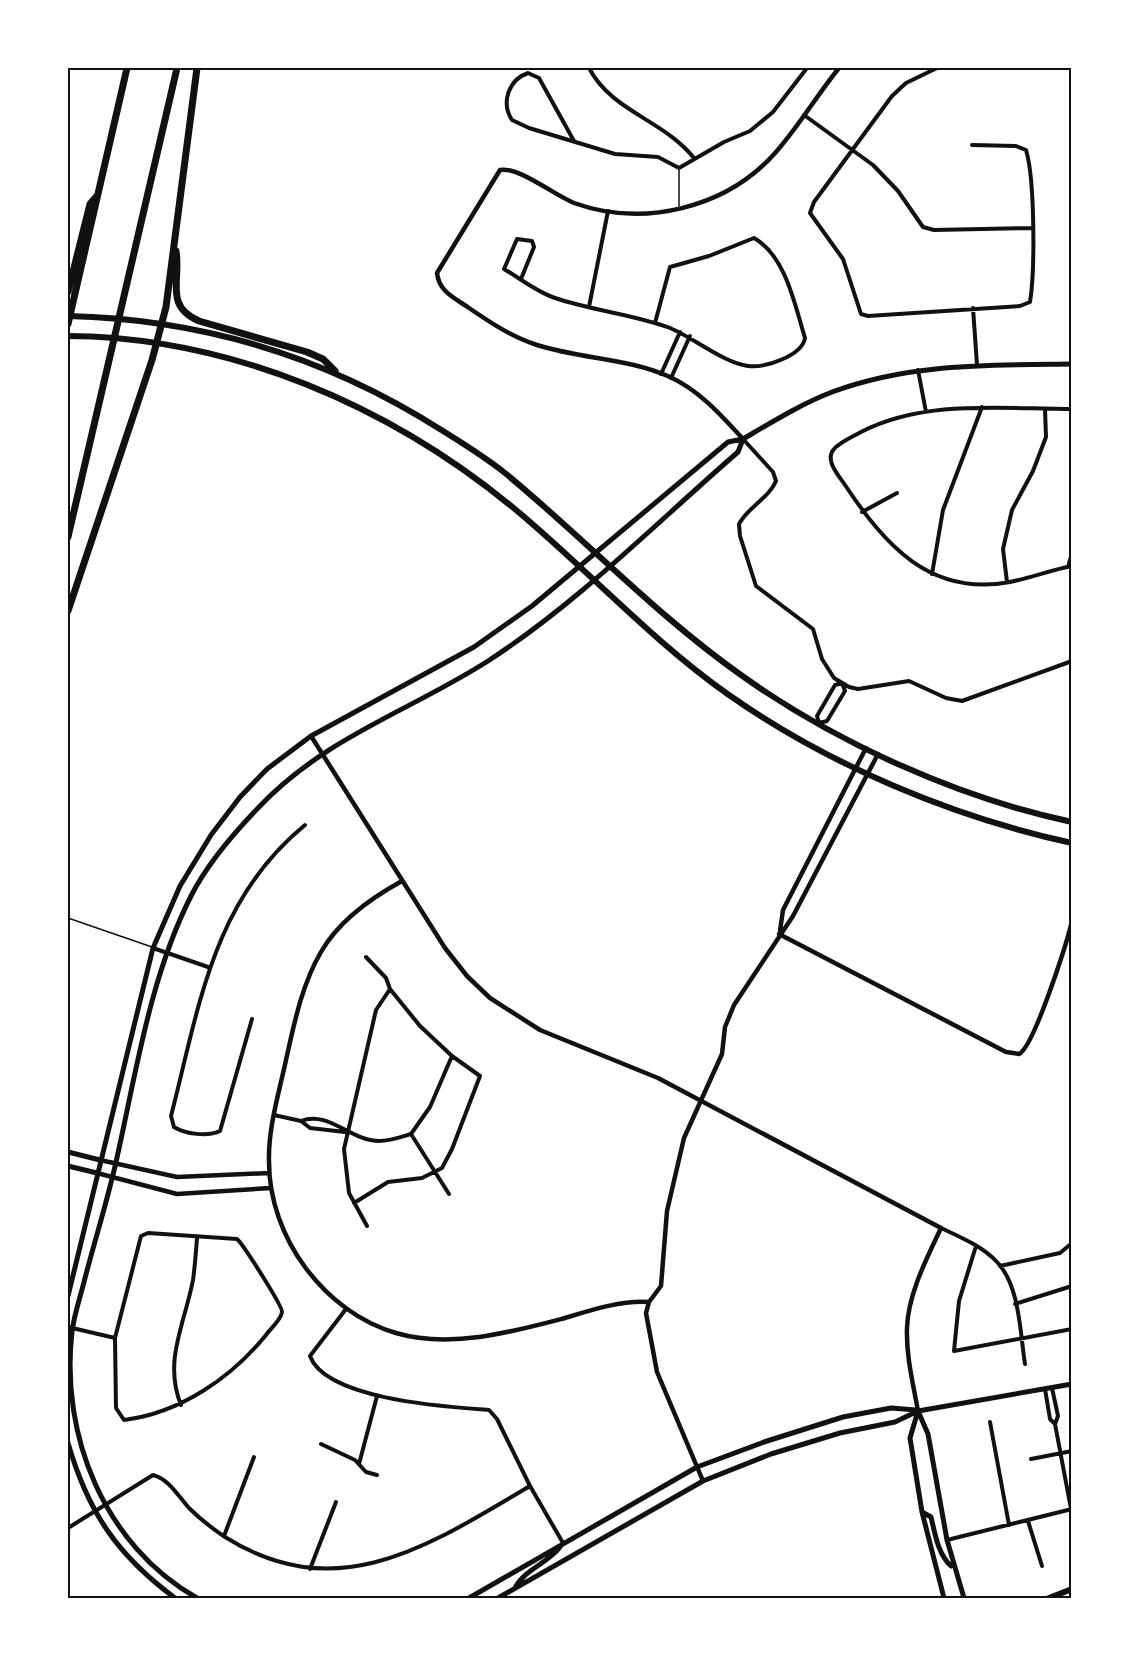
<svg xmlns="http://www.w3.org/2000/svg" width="1139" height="1666" font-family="'Sofia Sans Condensed',sans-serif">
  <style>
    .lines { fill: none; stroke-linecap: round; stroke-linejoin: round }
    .service { stroke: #111; stroke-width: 1.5 }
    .minor { stroke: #111; stroke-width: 4 }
    .tertiary { stroke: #111; stroke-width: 4.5 }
    .secondary { stroke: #111; stroke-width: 5 }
    .primary { stroke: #111; stroke-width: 6 }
    .motorway { stroke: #111; stroke-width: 7 }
    .neatline { fill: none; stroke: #111; stroke-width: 2 }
  </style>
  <rect width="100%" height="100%" fill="#fff"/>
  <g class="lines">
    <!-- service -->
    <path class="service" d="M 679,169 L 679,206
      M 68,918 L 152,947"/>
    <!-- minor -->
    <path class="minor" d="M 589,68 C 612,112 664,120 694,158
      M 937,68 L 906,83 L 892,96 L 814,202 L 810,213 L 843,259 L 861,314 L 868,316 L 1020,306 L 1030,302 C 1035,272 1035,179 1026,150 L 1016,146 L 972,145
      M 804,115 L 873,165 L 898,191 L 923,227 L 934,230 L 1032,228
      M 574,141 L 539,78 L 528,73 C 508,80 501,103 512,120 L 529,128 L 615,154 L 658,157 L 679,168 L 724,142 L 750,131 L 773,112 L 807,68
      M 521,279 L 534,247 L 532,241 L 517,239 L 504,269 C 521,279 537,292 555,298 C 593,311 633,314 670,328 C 694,338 724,363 748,366 C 765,368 802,356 805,338 C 795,306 786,256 754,238 L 709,256 L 670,267 L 655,323
      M 589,307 L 608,211
      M 973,308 L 977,365
      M 918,370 L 926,412
      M 661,374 L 680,332
      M 671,378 L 690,336
      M 1072,409 C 1002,409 925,399 861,432 C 852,437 840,442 834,449 C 824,460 839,476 845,485 C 885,545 930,597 1010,582 C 1030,578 1051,570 1072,566
      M 743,439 L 773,472 L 776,481 C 769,498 748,507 739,524 L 740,536 L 756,586 L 813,629 L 822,659 L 834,678 L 849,687 L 858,689 L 909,681 L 946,698 L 962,701 L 1072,661
      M 862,512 L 897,493
      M 1068,567 L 1072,553
      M 932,574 L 943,510 L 982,407
      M 1007,582 L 1003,549 L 1012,510 L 1033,471 L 1046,437 L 1045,409
      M 842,683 L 845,691 L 827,721 L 819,723 L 817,716 L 835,685 Z
      M 153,948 L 208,967
      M 252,1019 L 220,1131 C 208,1137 185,1134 174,1127 L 171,1116 C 199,1008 212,901 305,825
      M 274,1115 L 301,1121 L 310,1128 L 345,1132
      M 301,1121 C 328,1110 351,1141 379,1141 C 390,1141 401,1137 411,1134 L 430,1107 L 452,1056
      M 411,1134 L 449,1194
      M 354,1203 L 388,1182 L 422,1178 L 442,1168 L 452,1149 L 480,1076 L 452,1056 L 420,1026 L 390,989 L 386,978 L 366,957
      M 367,1226 L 349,1193 L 344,1149 L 376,1010 L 390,989
      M 941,1228 C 960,1237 982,1246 997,1262 C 1020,1286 1020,1333 1025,1364
      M 148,1233 L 237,1239 C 243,1244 283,1307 282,1312 C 281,1320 271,1328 266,1335 C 231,1378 180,1413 124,1420 L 116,1408 L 115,1338 L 141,1236 Z
      M 976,1246 L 959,1301 L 954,1351 L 1072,1329
      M 1000,1266 L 1060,1253 L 1072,1243
      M 1015,1304 L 1072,1286
      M 346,1309 L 310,1356 C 326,1400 449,1407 489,1410 L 497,1419 L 530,1486 L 563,1543
      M 68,1327 L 115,1338
      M 1052,1388 L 1058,1416 L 1055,1424
      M 1045,1389 L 1050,1419 L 1055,1424 L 1071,1509
      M 181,1405 C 163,1361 185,1323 193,1280 C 195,1266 196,1252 197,1238
      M 990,1422 L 1009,1525
      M 321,1444 L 355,1460 L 366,1472 L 377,1475
      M 1031,1459 L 1072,1451
      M 359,1464 L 377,1396
      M 1028,1521 L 1042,1566
      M 68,1528 L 153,1475 C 169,1479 178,1496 189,1508 C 199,1518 213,1529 225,1537 C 338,1608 430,1545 530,1486
      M 224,1536 L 254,1457
      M 947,1540 L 1072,1509
      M 310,1569 L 336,1502"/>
    <!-- tertiary -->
    <path class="tertiary" d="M 743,439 C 721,415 700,391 670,377 C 628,358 581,359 537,345 C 512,337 491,323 469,308 C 455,298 439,292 437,273 L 500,170 C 518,166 554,195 574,203 C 644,228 727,208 776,152 C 799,126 817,95 839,68
      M 311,736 L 445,948 L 467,976 L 490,998 L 540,1030 L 658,1078 L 941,1228 C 927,1258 908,1294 907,1328 C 906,1356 913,1383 918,1411
      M 402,881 C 371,898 338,922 321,952 C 302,984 294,1024 286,1060 C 279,1093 268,1128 269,1162 C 269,1237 324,1312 396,1333 C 450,1349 512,1332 565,1318 C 591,1310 622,1300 649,1302
      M 780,931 L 783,910 L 866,748
      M 779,934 L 1006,1052 L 1019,1054 C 1034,1047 1067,942 1072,921
      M 100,1160 L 177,1177 L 269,1173
      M 97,1173 L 177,1194 L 271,1188
      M 703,1481 L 657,1372 L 646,1313 L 649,1302 L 661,1286 L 667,1211 L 684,1138 L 722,1054 L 725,1027 L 734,1005 L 793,916 L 878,754"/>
    <!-- secondary -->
    <path class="secondary" d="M 68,1152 L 100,1160
      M 68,1166 L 97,1173
      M 68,1296 L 153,948 L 180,886 L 211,835 L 240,797 L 267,769 L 311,736 L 474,647 L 532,606 L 728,442 L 743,439 C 772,422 801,404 832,392 C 910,363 990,365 1072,364
      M 918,1411 L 928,1434 L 947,1540 L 964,1598
      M 918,1411 L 910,1438 L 922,1512 L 944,1598
      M 68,1443 C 88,1512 117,1555 175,1598
      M 922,1512 L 931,1517 C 935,1534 938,1554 951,1566
      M 515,1588 C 525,1569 547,1564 560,1547
      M 197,1598 C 105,1546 60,1436 72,1332 C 74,1315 80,1298 84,1282 C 95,1239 109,1196 118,1153 C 137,1067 151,975 191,896 C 207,864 233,834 258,808 C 325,737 408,712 488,661 C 579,602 656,523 738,452 L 743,439
      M 469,1598 L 697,1467 L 764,1442 L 843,1417 L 891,1408 L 916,1410
      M 498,1598 L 703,1481 L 771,1454 L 840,1433 L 895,1422 L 918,1411 L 1072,1384"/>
    <!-- primary -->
    <path class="primary" d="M 68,316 C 203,319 329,358 443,431 C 464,444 485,457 505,473 C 585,539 656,615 741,675 C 835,742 958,798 1072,822
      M 68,336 C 231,337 391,406 516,510 C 588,570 652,641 729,695 C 829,765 952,817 1072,843
      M 1049,1598 L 1072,1589"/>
    <!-- motorway -->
    <path class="motorway" d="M 176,251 C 181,280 164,306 199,321 L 307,352 L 323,359 L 335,371
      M 68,292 L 90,204 L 96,197
      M 68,324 L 127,68
      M 68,537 L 177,68
      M 68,611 L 152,360 L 166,307 L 197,68"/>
  </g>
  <!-- border -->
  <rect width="1139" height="1666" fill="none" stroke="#ffffff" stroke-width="138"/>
  <rect x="69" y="69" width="1001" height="1528" class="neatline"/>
</svg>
